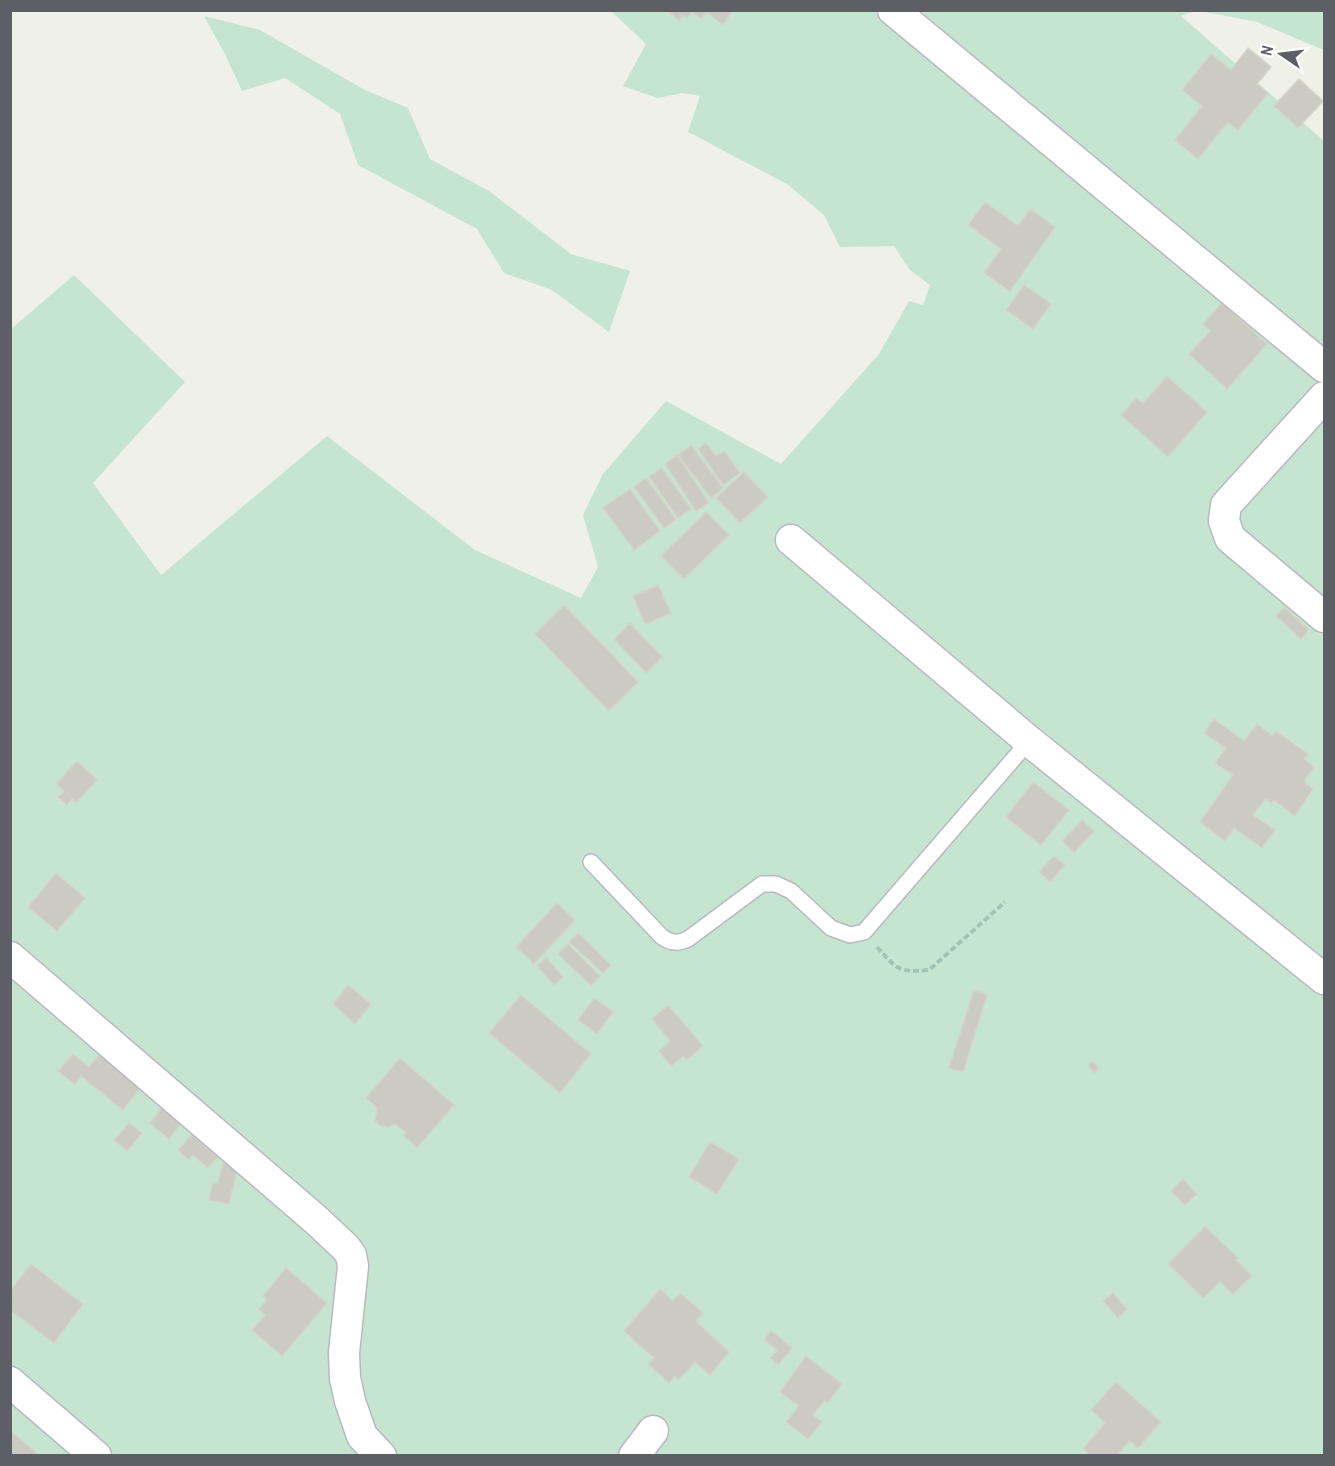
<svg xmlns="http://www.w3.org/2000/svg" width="1335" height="1466" font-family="'Archivo Narrow',sans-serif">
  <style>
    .green { fill: #c6e5d0 }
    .building { fill: #cbcbc3; stroke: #d4d4c6; stroke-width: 1.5 }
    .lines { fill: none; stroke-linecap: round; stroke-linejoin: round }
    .lane-casing { stroke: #b9b9c0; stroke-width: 18 }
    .street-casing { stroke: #b9b9c0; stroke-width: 33 }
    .path { stroke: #9fc5b7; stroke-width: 4; stroke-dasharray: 6 3; stroke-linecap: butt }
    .lane { stroke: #fff; stroke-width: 15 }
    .street { stroke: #fff; stroke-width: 30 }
  </style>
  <rect width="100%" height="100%" fill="#eff0e7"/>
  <!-- green -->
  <path class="green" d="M 611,11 L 1194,11 L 1181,16 L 1324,141 L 1324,1455 L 11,1455 L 10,330 L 74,275 L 185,382 L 93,483 L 161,575 L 327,436 L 475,550 L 581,598 L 598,567 L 583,515 L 603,474 L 666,401 L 781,464 L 879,354 L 909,301 L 923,305 L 930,285 L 910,270 L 894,246 L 840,247 L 824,215 L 787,184 L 688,132 L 700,96 L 682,93 L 657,98 L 623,86 L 646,44 Z
    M 1200,11 L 1324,11 L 1324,50 L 1257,22 Z
    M 204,16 L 260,30 L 365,90 L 408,108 L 430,159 L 489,191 L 571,254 L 630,271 L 609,332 L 552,290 L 504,273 L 477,229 L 358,165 L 340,114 L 285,78 L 242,91 L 225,54 Z"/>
  <!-- building -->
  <path class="building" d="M 666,10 L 733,10 L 723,25 L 706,12 L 701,19 L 692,12 L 687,18 L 682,15 L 679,20 Z
    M 1248,48 L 1271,67 L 1257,84 L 1268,93 L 1238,130 L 1228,122 L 1198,159 L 1175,140 L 1202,106 L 1182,90 L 1211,54 L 1231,70 Z
    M 1299,79 L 1323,101 L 1298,128 L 1274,106 Z
    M 985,202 L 1018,226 L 1030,209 L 1055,227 L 1010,291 L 984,273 L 1001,249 L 968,225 Z
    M 1024,285 L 1051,304 L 1033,329 L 1006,310 Z
    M 1222,303 L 1267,344 L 1227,389 L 1189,354 L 1210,331 L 1203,324 Z
    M 1167,376 L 1207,412 L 1168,457 L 1121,415 L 1136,398 L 1143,403 Z
    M 706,443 L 716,456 L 724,451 L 740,473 L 723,485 L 698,449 Z
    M 691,445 L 723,488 L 711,498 L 678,455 Z
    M 677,455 L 709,503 L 696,511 L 665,464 Z
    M 662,468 L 691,509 L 678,518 L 649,477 Z
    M 744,472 L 768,497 L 740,523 L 716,498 Z
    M 646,478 L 676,519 L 664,528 L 634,487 Z
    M 630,489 L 660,531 L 634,550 L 603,508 Z
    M 706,512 L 729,535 L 684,579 L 661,556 Z
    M 658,585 L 671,613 L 645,624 L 633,596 Z
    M 564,605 L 638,682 L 609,711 L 535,634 Z
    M 1284,607 L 1309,630 L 1301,639 L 1276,616 Z
    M 630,623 L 662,657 L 646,673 L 614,639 Z
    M 1214,719 L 1244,741 L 1257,724 L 1273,736 L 1276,731 L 1308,754 L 1304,759 L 1314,767 L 1304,782 L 1313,789 L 1295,816 L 1274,800 L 1271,803 L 1265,799 L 1253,815 L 1275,830 L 1262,848 L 1234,828 L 1225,841 L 1200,822 L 1233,775 L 1215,763 L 1226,748 L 1204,733 Z
    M 77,761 L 97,780 L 77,802 L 72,799 L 67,805 L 58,797 L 64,791 L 56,784 Z
    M 1033,782 L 1069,810 L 1041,845 L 1006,817 Z
    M 1082,820 L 1094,831 L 1074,853 L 1062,841 Z
    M 1054,856 L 1065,865 L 1050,882 L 1039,872 Z
    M 56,873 L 85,898 L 57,931 L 28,907 Z
    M 557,903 L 575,920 L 534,964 L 516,947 Z
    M 578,933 L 611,965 L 603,973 L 569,942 Z
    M 568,944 L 600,976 L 591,986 L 558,954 Z
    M 546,957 L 563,977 L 554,985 L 537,966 Z
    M 348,985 L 371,1004 L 355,1024 L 333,1004 Z
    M 974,990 L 987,995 L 963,1072 L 949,1068 Z
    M 521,995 L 591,1054 L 560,1093 L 489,1033 Z
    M 594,998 L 613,1012 L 597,1034 L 578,1020 Z
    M 668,1005 L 703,1046 L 687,1060 L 683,1056 L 671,1066 L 659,1051 L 670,1041 L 652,1019 Z
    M 102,1051 L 142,1086 L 123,1110 L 81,1076 L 75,1085 L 58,1071 L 73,1054 L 89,1067 Z
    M 400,1058 L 454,1105 L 417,1148 L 403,1135 L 406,1133 L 395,1124 L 389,1127 L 381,1126 L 375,1121 L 377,1108 L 366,1098 Z
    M 1092,1061 L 1099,1068 L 1094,1073 L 1088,1065 Z
    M 162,1108 L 181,1123 L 169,1139 L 150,1123 Z
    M 129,1123 L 142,1133 L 127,1151 L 114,1140 Z
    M 192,1134 L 218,1157 L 208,1168 L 193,1155 L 189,1160 L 178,1150 Z
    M 710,1142 L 739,1159 L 717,1194 L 689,1177 Z
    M 223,1163 L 238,1166 L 229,1204 L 209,1200 L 213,1182 L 218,1183 Z
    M 1183,1179 L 1197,1194 L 1185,1205 L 1171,1191 Z
    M 1205,1226 L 1238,1258 L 1236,1260 L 1252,1276 L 1233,1294 L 1220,1281 L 1203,1298 L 1168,1264 Z
    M 31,1264 L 83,1304 L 54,1343 L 10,1310 L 10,1291 Z
    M 286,1268 L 327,1303 L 282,1356 L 252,1330 L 265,1315 L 259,1309 L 267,1300 L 263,1296 Z
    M 660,1289 L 673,1301 L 680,1293 L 703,1313 L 696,1321 L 729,1352 L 710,1375 L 695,1362 L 679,1380 L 675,1376 L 669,1383 L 648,1364 L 654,1358 L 624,1331 Z
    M 1113,1293 L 1127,1309 L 1118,1318 L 1103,1301 Z
    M 771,1330 L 792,1348 L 778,1365 L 770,1358 L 777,1350 L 764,1340 Z
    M 806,1356 L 842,1384 L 827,1403 L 824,1401 L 813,1415 L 822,1422 L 808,1439 L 786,1422 L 799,1406 L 780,1392 Z
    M 1116,1382 L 1161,1422 L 1138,1448 L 1129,1441 L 1117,1456 L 1091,1456 L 1083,1449 L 1105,1423 L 1091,1410 Z
    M 10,1431 L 37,1453 L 35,1456 L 10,1456 Z"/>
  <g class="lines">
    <!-- lane casing -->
    <g class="lane-casing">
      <path id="lane" d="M 591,862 L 662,937 C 671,943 678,944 688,939 L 762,884 L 776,884 L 791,891 L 831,928 L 850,935 L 864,932 L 1029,741"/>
    </g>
    <!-- street casing -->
    <g class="street-casing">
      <path id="street" d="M 893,10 L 1324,367
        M 1324,397 L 1226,505 L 1224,521 L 1230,538 L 1324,617
        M 791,540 L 1029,741 L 1324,979
        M 10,957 L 315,1219 L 345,1247 L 351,1255 L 353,1266 L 344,1353 L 345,1378 L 350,1401 L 362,1436 L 381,1456
        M 10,1382 L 96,1456
        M 634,1456 L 653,1431"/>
    </g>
    <!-- path -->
    <path class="path" d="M 877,947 C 897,969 898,973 929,970 L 1005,902"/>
    <!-- lane -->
    <use href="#lane" class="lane"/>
    <!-- street -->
    <use href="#street" class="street"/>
  </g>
  <!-- border -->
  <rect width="1335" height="1466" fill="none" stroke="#5e5f66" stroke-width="24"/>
  <!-- north arrow -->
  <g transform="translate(1281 54) rotate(284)" stroke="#ffffff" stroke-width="4.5" paint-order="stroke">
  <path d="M0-4.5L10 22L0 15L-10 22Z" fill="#5e5f66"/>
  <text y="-9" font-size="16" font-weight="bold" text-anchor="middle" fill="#5e5f66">N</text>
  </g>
</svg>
